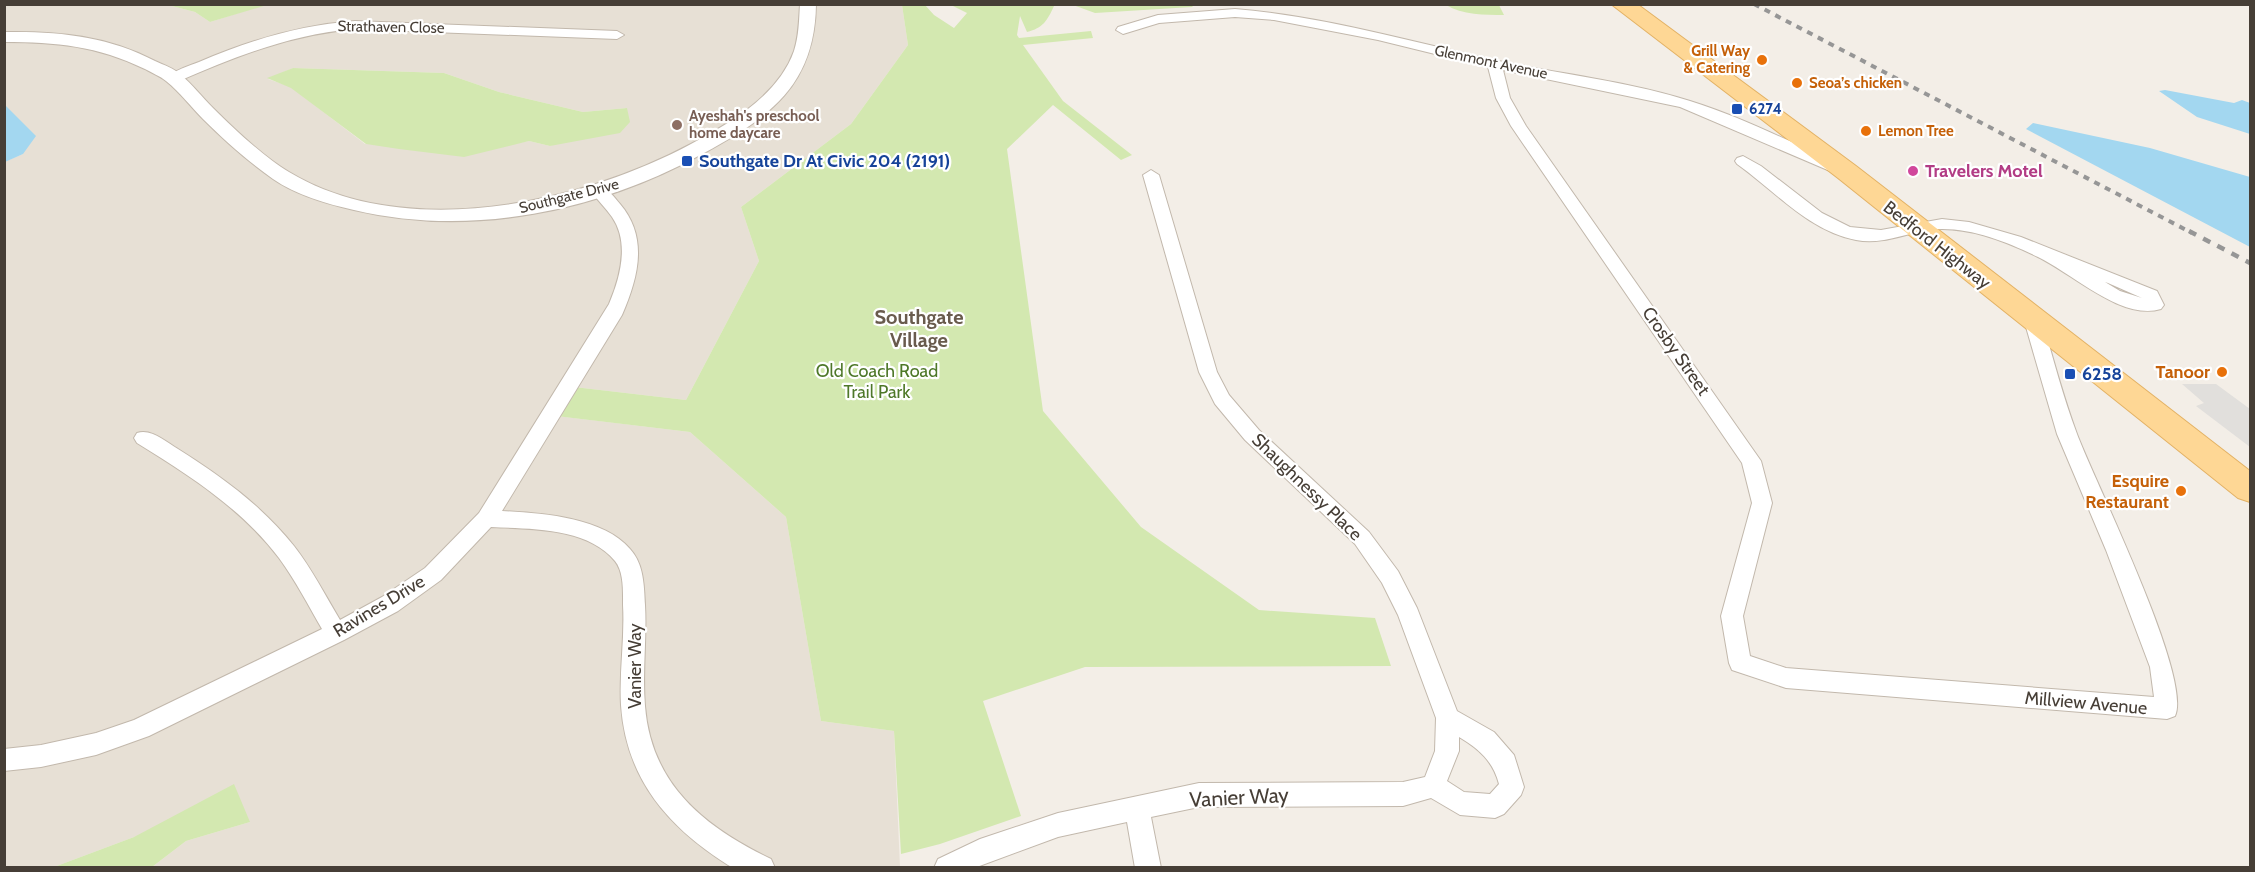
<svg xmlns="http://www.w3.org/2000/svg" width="2255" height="872" font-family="Cabin,sans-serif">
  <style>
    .residential { fill: #e7e0d5; fill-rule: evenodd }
    .green { fill: #d3e8b0 }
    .parking { fill: #e1dfdc }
    .water { fill: #a3d7f0 }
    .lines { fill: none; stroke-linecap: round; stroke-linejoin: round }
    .minor-casing { stroke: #c2b8ac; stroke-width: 2 }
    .tertiary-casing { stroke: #c2b8ac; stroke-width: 2 }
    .primary-casing { stroke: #e3b265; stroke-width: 2 }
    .minor { fill: #fff; fill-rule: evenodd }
    .tertiary { fill: #fff; fill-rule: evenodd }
    .primary { fill: #fed795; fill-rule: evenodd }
    .rail-far1 { stroke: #969696; stroke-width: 4; stroke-dasharray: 6 6; stroke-linecap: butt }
    .rail { stroke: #969696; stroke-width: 4.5; stroke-dasharray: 8 8; stroke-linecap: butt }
    .food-dot { fill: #e8710a; stroke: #fff; stroke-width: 2 }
    .transit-dot { fill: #1a4fb4; stroke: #fff; stroke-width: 2 }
    .education-dot { fill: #8d6e63; stroke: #fff; stroke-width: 2 }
    .hotel-dot { fill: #d1479c; stroke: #fff; stroke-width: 2 }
    .labels { text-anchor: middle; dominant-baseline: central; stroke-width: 4.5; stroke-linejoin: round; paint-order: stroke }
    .far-street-label { font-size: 15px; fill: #463e36; stroke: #fff }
    .far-food-label { font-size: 15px; font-weight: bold; fill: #c56008; stroke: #fff; text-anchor: start }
    .far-transit-label { font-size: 15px; font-weight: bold; fill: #164399; stroke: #fff; text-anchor: start }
    .far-education-label { font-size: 15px; font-weight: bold; fill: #785e54; stroke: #fff; text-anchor: start }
    .transit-label { font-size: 18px; font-weight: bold; fill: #164399; stroke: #fff; text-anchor: start }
    .hotel-label { font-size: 18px; font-weight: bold; fill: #b23c85; stroke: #fff; text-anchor: start }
    .street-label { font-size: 18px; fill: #463e36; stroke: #fff }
    .park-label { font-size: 18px; fill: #4e7829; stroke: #fff }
    .food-label { font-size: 18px; font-weight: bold; fill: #c56008; stroke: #fff; text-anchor: end }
    .neighbourhood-label { font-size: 20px; font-weight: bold; fill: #695b4d; stroke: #fff }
    .near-street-label { font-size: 21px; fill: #463e36; stroke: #fff }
  </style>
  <rect width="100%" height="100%" fill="#f3eee7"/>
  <!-- residential -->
  <path class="residential" d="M 267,4 L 902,5 L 908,45 L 851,124 L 741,207 L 759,261 L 686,400 L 574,387 L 557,416 L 690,432 L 786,517 L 821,721 L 894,731 L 900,867 L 152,867 L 186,841 L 250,822 L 134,837 L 54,867 L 5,867 L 4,162 L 23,154 L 5,104 L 5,5 L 168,5 L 195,12 L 210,22 ZM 293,68 L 444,73 L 499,92 L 583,112 L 627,108 L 550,146 L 529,141 L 500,147 L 365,144 L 291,87 L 268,79 Z"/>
  <!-- green -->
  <path class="green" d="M 168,5 L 267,5 L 210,22 L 195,12 Z
    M 902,5 L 925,5 L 934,15 L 954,28 L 967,13 L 951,5 L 1069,5 L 1054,6 C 1047,21 1043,28 1027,32 L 1020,16 L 1017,35 L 1019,38 L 1091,31 L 1093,38 L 1023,45 L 1063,101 L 1132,155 L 1121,160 L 1053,105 L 1007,149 L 1043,411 L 1141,527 L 1259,610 L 1375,618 L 1391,666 L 1085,667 L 983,701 L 1021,816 L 940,844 L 901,854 L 894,731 L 821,721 L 786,517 L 690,432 L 556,416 L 574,387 L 686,400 L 759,261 L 741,207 L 851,124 L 908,45 Z
    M 1073,5 L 1194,4 L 1194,5 L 1192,7 L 1095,13 Z
    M 1446,5 L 1499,5 L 1504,15 C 1485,15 1462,15 1446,5 Z
    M 293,68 L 444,73 L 499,92 L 583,112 L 627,108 L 630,122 L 620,133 L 550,146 L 529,141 L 464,157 L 399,149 L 366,144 L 291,88 L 267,78 Z
    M 234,784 L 250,822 L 186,841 L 152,867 L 54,867 L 134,837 Z"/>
  <!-- parking -->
  <path class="parking" d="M 2182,384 L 2216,384 L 2250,409 L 2250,447 L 2196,406 L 2204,403 Z"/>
  <!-- water -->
  <path class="water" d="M 2165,90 L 2234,103 L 2242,100 L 2250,103 L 2250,134 L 2197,117 L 2159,91 Z
    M 4,104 L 36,136 L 23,154 L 5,162 Z
    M 2033,123 L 2150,148 L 2250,177 L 2250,247 L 2026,129 Z"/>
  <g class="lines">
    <!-- minor casing -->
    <g class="minor-casing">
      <path id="minor" d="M 1235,9 C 1323,16 1408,41 1494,60 C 1559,74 1627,81 1690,101 C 1742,117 1792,143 1842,165 L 1844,168 L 1842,171 L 1830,171 L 1680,107 L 1503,70 L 1510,98 L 1526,126 L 1761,461 L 1772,503 L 1743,616 L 1750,656 L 1786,668 L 2154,697 L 2150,667 L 2106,550 L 2057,434 L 2024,320 L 2027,316 L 2033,314 L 2039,316 L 2042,320 C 2053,358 2063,397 2077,434 C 2095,482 2193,678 2175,716 L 2167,719 L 1786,688 L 1732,670 L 1729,663 L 1721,616 L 1752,503 L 1742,463 L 1511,126 L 1496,98 L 1488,67 L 1378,40 L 1274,20 L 1235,17 L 1159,23 L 1123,34 L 1116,30 L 1118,27 L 1158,15 Z
        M 355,21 L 617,31 L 624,35 L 617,39 L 355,29 C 292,34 237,56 179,81 L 169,81 L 167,78 C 174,70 189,66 199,62 C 250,40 300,25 355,21 Z
        M 1743,156 L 1761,166 L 1822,213 L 1850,227 L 1881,230 L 1942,219 L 1969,222 L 2021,237 L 2157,291 L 2164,305 L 2161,309 C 2121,321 2072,273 2038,257 C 2005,241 1965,225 1928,230 C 1904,234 1881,245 1856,240 C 1809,231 1775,191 1737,164 L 1735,161 L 1737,158 ZM 2105,282 L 2108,283 L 2142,298 L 2120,291 Z
        M 1151,170 L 1159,175 L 1217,372 L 1229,395 L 1259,430 L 1369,532 L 1398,571 L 1417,608 L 1457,711 L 1494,732 L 1514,755 L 1524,787 L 1521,795 L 1504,814 L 1495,818 L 1460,815 L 1431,798 L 1403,806 L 1199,807 L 1151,817 L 1161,868 L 1135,868 L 1127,822 L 1058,837 L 974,868 L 934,868 L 938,859 L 980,839 L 1058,813 L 1199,783 L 1403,782 L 1425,777 L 1435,751 L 1436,718 L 1398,615 L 1382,583 L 1355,544 L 1245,440 L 1215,404 L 1199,372 L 1143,175 ZM 1459,737 C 1479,749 1493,761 1499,784 L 1490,794 L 1464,792 L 1447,781 L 1459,751 Z
        M 599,186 C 608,188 614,197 620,204 C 649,238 638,278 622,315 L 502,511 C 540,513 603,517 630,549 C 644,564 644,586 645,605 C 647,638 642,672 645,706 C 651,784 704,827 771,859 L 775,868 L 734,868 L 728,865 C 668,827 626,779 621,705 C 619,672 625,638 623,605 C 623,591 624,572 615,561 C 587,527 530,529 491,527 L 441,580 L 398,611 L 344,640 L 149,736 L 96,755 L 41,767 L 4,771 L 4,749 L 41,745 L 96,733 L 134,720 L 322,629 C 308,605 296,581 279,558 C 242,509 189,475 137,443 L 134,438 L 137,433 C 151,428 166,442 178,449 C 221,476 262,506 294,546 C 312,569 325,595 340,620 L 382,597 L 425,568 L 479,513 L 609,304 C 620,278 630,243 612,217 C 606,208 597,200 591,191 Z"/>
    </g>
    <!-- tertiary casing -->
    <g class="tertiary-casing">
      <path id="tertiary" d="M 800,4 L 816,4 C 815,85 770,117 704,153 C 599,211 472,238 354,210 C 327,204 296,195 273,179 C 249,162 224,140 203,119 C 191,107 180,92 166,81 C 160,76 152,73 145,69 C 97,46 57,42 4,42 L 4,32 C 58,31 108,36 155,61 C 164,65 173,68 180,74 C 192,84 202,97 213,108 C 233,128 265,158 289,172 C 405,242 579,204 691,144 C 730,123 778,96 794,51 C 799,36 799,20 800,4 Z"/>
    </g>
    <!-- primary casing -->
    <g class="primary-casing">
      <path id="primary" d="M 1611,4 L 1637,4 L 1856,166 L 2250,471 L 2250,502 L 2238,498 L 1838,178 Z"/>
    </g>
    <!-- minor -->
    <use href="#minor" class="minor"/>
    <!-- tertiary -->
    <use href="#tertiary" class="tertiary"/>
    <!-- primary -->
    <use href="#primary" class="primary"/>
    <!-- rail-far1 -->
    <path class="rail-far1" d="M 1754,4 L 2192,233"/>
    <!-- rail -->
    <path class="rail" d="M 2189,231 L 2250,263"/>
  </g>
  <!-- markers -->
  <g class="food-dot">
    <circle cx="1762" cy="60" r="6"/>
    <circle cx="1797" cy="83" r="6"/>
    <circle cx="1866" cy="131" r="6"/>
    <circle cx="2222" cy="372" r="6"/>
    <circle cx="2181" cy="491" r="6"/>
  </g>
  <g class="transit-dot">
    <rect x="1731" y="103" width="12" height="12" rx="3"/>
    <rect x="681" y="155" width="12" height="12" rx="3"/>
    <rect x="2064" y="368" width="12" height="12" rx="3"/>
  </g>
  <circle class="education-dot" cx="677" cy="125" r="6"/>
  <circle class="hotel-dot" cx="1913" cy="171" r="6"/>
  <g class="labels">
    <!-- far-street labels -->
    <g class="far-street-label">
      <text transform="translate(391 27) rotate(1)">Strathaven Close</text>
      <text transform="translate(1491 62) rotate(12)">Glenmont Avenue</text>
      <text transform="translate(569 196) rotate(-14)">Southgate Drive</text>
    </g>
    <!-- far-food labels -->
    <g class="far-food-label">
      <text x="1750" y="51" text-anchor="end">Grill Way<tspan x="1750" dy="17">&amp; Catering</tspan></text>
      <text x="1809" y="83">Seoa’s chicken</text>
      <text x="1878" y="131">Lemon Tree</text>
    </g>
    <!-- far-transit labels -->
    <g class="far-transit-label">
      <text x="1749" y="109">6274</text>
    </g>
    <!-- far-education labels -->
    <g class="far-education-label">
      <text x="689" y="116">Ayeshah's preschool<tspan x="689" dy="17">home daycare</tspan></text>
    </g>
    <!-- transit labels -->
    <g class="transit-label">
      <text x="699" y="161">Southgate Dr At Civic 204 (2191)</text>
      <text x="2082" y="374">6258</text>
    </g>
    <!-- hotel labels -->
    <g class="hotel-label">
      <text x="1925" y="171">Travelers Motel</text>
    </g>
    <!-- street labels -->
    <g class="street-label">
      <text transform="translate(1937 245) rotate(38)">Bedford Highway</text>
      <text transform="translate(1676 351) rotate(55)">Crosby Street</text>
      <text transform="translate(1307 487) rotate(44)">Shaughnessy Place</text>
      <text transform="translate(379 606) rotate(-31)">Ravines Drive</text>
      <text transform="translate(635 666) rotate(-90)">Vanier Way</text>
      <text transform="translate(2086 703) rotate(5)">Millview Avenue</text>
    </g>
    <!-- park labels -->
    <g class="park-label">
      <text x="877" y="371">Old Coach Road<tspan x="877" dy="21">Trail Park</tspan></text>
    </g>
    <!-- food labels -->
    <g class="food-label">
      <text x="2210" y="372">Tanoor</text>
      <text x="2169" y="481">Esquire<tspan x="2169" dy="21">Restaurant</tspan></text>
    </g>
    <!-- neighbourhood labels -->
    <g class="neighbourhood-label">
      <text x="919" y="317">Southgate<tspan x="919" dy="23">Village</tspan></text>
    </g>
    <!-- near-street labels -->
    <g class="near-street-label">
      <text transform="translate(1239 797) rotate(-3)">Vanier Way</text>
    </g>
  </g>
  <!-- border -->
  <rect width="2255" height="872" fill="none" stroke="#463e36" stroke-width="12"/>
</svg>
